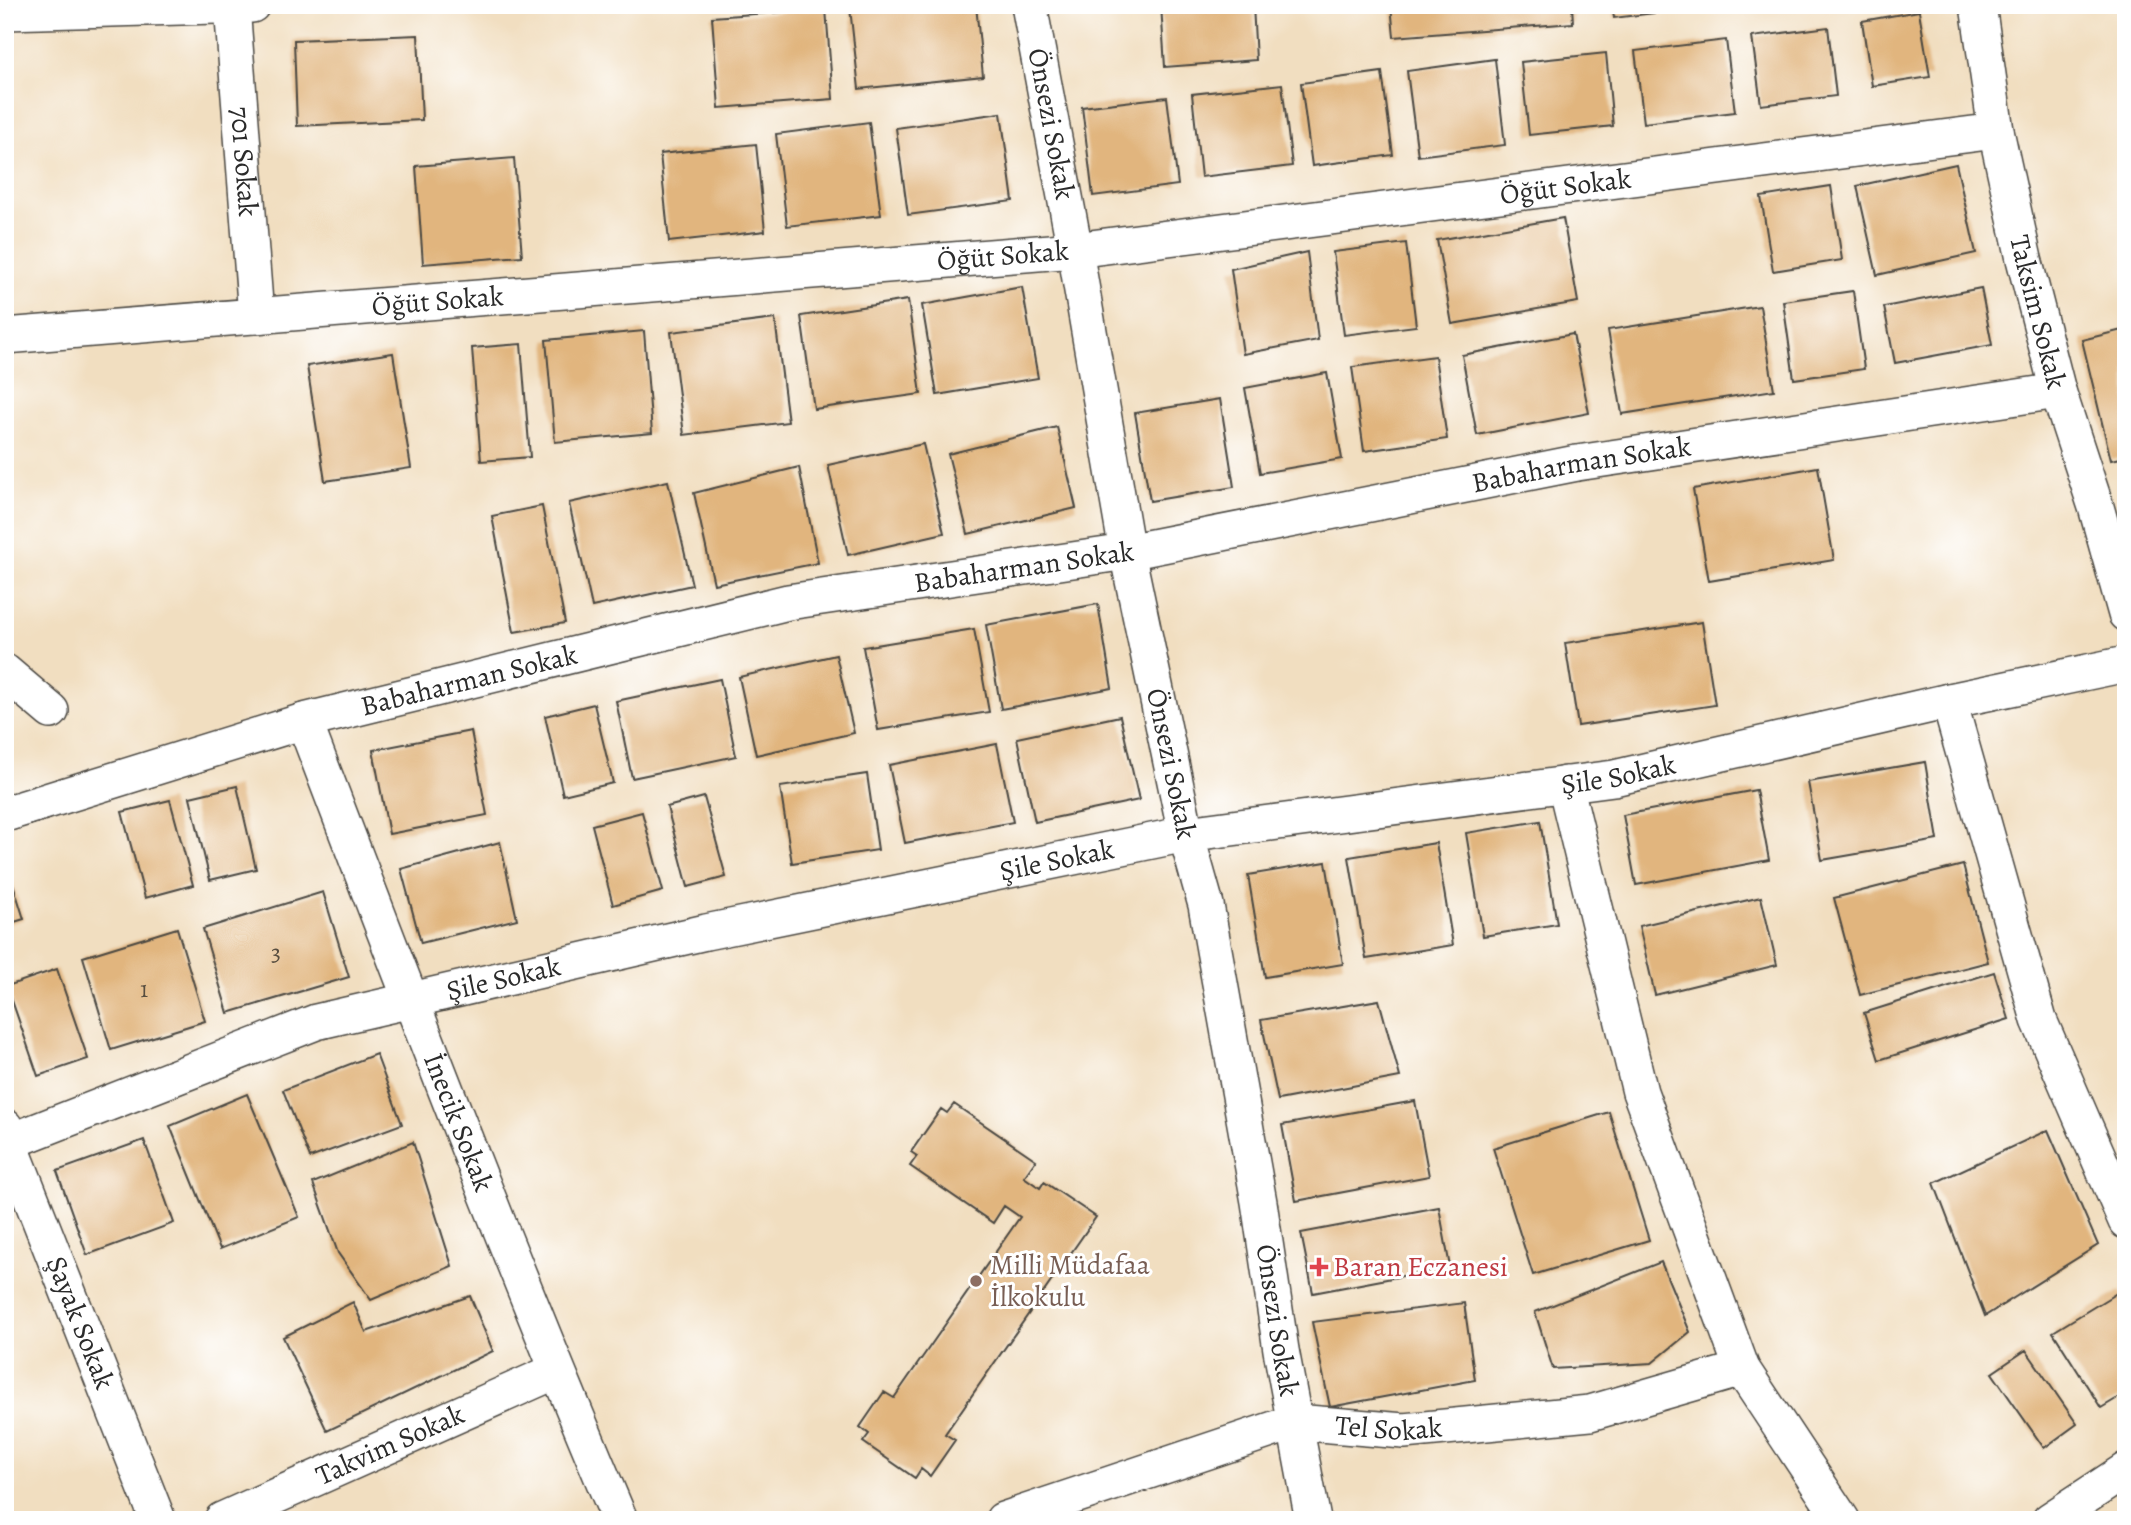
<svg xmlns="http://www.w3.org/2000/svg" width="2131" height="1525" font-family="Alegreya,serif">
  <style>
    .building { fill: #e1b57e }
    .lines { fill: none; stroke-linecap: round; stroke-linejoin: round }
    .minor-casing { stroke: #494641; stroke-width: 38 }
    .minor { stroke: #fff; stroke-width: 35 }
    .health-dot { fill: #e0444e; stroke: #fff; stroke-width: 2.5 }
    .education-dot { fill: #8d6e63; stroke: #fff; stroke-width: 2.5 }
    .labels { text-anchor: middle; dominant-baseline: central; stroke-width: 6; stroke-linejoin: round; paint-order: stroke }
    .number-label { font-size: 24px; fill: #584e40 }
    .street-label { font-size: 28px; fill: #2b2b2b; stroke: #fff }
    .education-label { font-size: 28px; fill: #785e54; stroke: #fff; text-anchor: start }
    .health-label { font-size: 28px; fill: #be3a42; stroke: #fff; text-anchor: start }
  </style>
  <rect width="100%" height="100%" fill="#fff"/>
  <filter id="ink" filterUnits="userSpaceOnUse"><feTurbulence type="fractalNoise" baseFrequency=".0143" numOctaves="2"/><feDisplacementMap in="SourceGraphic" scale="14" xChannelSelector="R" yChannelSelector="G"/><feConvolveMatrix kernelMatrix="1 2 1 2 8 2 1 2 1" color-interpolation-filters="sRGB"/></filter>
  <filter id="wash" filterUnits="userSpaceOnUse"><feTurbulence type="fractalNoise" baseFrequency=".00686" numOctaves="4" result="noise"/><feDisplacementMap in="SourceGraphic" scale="28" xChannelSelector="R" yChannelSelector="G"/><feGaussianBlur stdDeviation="1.57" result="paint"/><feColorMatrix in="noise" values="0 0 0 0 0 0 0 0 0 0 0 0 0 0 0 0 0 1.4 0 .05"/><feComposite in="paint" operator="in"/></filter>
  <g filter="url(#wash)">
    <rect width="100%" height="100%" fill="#f1dec0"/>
    <g id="blocks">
      <!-- building -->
      <path class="building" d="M 878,5 L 976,5 L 983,76 L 859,89 L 850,8 Z
        M 1161,5 L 1253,5 L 1256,60 L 1165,67 Z
        M 1391,5 L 1572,5 L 1573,23 L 1394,37 Z
        M 1612,5 L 1703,5 L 1703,7 L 1614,18 Z
        M 826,9 L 833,99 L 719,108 L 712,17 Z
        M 1919,11 L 1930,77 L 1872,86 L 1862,21 Z
        M 1828,27 L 1836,96 L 1761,105 L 1752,37 Z
        M 418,35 L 422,120 L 297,126 L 294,40 Z
        M 1726,40 L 1735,112 L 1644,123 L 1635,51 Z
        M 1606,53 L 1613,126 L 1529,135 L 1521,62 Z
        M 1495,59 L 1505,145 L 1418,156 L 1407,71 Z
        M 1382,72 L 1393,155 L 1312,166 L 1301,83 Z
        M 1282,84 L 1292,166 L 1201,177 L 1192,94 Z
        M 1167,97 L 1178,185 L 1093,196 L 1082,107 Z
        M 1001,113 L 1013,201 L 908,215 L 896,128 Z
        M 869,122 L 881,215 L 787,226 L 776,134 Z
        M 756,144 L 765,231 L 669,242 L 660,154 Z
        M 514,158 L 522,256 L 423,264 L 416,166 Z
        M 1956,164 L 1976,253 L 1877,275 L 1857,186 Z
        M 1831,186 L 1842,260 L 1773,271 L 1761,197 Z
        M 1563,218 L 1578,302 L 1452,324 L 1437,240 Z
        M 1406,243 L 1416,326 L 1344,335 L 1333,252 Z
        M 1307,252 L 1318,340 L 1243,354 L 1231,269 Z
        M 1022,287 L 1038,378 L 937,395 L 922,305 Z
        M 1981,288 L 1992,345 L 1895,363 L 1884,307 Z
        M 1853,291 L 1864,369 L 1794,379 L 1783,301 Z
        M 908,300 L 921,394 L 814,409 L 801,316 Z
        M 1760,306 L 1774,390 L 1622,414 L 1608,330 Z
        M 775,319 L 788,422 L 684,435 L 671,332 Z
        M 2126,329 L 2126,457 L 2111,460 L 2082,340 Z
        M 644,331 L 652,433 L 555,442 L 546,340 Z
        M 1573,334 L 1589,413 L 1477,435 L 1462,355 Z
        M 521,344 L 530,457 L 481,461 L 472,348 Z
        M 393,353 L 411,468 L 325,481 L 307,366 Z
        M 1435,356 L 1447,439 L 1364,451 L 1352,367 Z
        M 1327,373 L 1342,459 L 1260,473 L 1245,388 Z
        M 1220,399 L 1234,487 L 1150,501 L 1135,413 Z
        M 1057,427 L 1076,508 L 968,534 L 948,454 Z
        M 923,444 L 944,533 L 848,555 L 828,465 Z
        M 799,467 L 818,563 L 714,584 L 694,493 Z
        M 1818,467 L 1834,560 L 1709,581 L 1693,489 Z
        M 668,481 L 692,585 L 592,607 L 569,503 Z
        M 542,506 L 565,623 L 514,632 L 492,516 Z
        M 1098,604 L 1112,688 L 1001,709 L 986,625 Z
        M 1702,622 L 1715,705 L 1578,726 L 1565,643 Z
        M 974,629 L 989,712 L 878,730 L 863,647 Z
        M 836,655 L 854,733 L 756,755 L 739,677 Z
        M 720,679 L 736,756 L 632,778 L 616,701 Z
        M 594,704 L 613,783 L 563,795 L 545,716 Z
        M 1120,716 L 1139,800 L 1035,822 L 1017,738 Z
        M 471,731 L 487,815 L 389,834 L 373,750 Z
        M 997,744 L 1013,822 L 905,843 L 889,765 Z
        M 1925,762 L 1938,840 L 1822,860 L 1808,782 Z
        M 867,774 L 878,850 L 792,863 L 780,787 Z
        M 237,786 L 256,869 L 210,880 L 190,797 Z
        M 1756,790 L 1769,860 L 1636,885 L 1623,815 Z
        M 704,797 L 726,877 L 688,887 L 667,807 Z
        M 170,800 L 193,885 L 145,898 L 122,812 Z
        M 642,812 L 663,891 L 613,905 L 592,825 Z
        M 1540,821 L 1557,924 L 1483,936 L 1466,833 Z
        M 500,842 L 517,919 L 421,943 L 401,869 Z
        M 1436,843 L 1453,945 L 1366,959 L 1349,857 Z
        M 5,858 L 24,919 L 5,925 Z
        M 1326,862 L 1343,964 L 1265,977 L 1248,875 Z
        M 1963,865 L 1988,962 L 1860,995 L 1834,898 Z
        M 323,892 L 349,977 L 228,1013 L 203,929 Z
        M 1761,897 L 1777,965 L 1655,995 L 1639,926 Z
        M 177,928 L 205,1021 L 111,1050 L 83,957 Z
        M 57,969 L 88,1059 L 38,1076 L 7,986 Z
        M 1994,972 L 2009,1019 L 1879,1060 L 1864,1013 Z
        M 1379,1000 L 1400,1077 L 1278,1100 L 1261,1020 Z
        M 376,1054 L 402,1124 L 310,1158 L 283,1090 Z
        M 247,1094 L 299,1217 L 220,1249 L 170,1126 Z
        M 1415,1101 L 1429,1176 L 1296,1201 L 1282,1125 Z
        M 954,1104 L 1036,1160 L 1024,1177 L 1040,1188 L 1044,1182 L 1096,1217 L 945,1434 L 955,1440 L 930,1476 L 921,1469 L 915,1478 L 863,1442 L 869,1434 L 860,1427 L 884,1392 L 894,1398 L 1020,1217 L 1004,1206 L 993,1223 L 910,1166 L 917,1156 L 911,1152 L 941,1109 L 947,1113 Z
        M 1609,1112 L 1649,1240 L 1533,1275 L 1493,1148 Z
        M 2048,1130 L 2098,1245 L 1985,1316 L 1934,1183 Z
        M 144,1140 L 174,1223 L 87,1255 L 57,1171 Z
        M 413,1142 L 452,1266 L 371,1300 L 338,1253 L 313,1183 Z
        M 1439,1207 L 1450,1267 L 1313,1293 L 1301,1233 Z
        M 1661,1262 L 1690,1332 L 1652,1363 L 1553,1369 L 1535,1312 Z
        M 2120,1291 L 2126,1300 L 2126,1393 L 2101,1408 L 2053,1332 Z
        M 470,1296 L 493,1351 L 327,1431 L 283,1337 L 353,1302 L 366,1332 Z
        M 1464,1303 L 1475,1380 L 1330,1407 L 1312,1322 Z
        M 2026,1350 L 2077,1424 L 2044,1448 L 1992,1373 Z"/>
    </g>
  </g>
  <g filter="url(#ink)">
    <use href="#blocks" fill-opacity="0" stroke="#494641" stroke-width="2"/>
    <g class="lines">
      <!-- minor casing -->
      <g class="minor-casing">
        <g id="minor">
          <path id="s1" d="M 1029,5 L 1075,250 L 1127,552 L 1186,834 L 1206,905 L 1259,1202 L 1281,1350 L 1313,1520"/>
          <path id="s2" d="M 1978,5 L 1996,131 L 2024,259 L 2058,391 L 2096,507 L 2126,614"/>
          <path id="s3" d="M 232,6 L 256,316"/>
          <path d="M 5,12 L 252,5"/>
          <path id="s4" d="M 5,336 L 1075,250 L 1996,131"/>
          <path d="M 5,672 L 51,711"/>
          <path d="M 1949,701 L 2039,1020 L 2126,1221"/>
          <path id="s5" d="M 304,721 C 406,989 508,1256 620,1520"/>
          <path d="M 1565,784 L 1640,1092 L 1742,1369 L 1842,1520"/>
          <path id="s6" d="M 5,814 L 304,721 L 788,602 L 1127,552 L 1577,463 L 2058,391"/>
          <path id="s7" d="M 5,1127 L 9,1142 L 158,1520"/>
          <path id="s8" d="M 9,1142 L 316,1022 L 706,932 L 1186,834 L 1614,778 L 1949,701 L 2126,664"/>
          <path id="s9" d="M 222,1520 L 556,1371"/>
          <path id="s10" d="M 1003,1520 L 1295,1422 L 1404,1431 L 1590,1413 L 1742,1369"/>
          <path d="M 2050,1520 L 2126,1470"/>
        </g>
      </g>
      <!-- minor -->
      <use href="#minor" class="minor"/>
    </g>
  </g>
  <!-- markers -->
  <path class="health-dot" d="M1315.5 1256.5h7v7h7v7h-7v7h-7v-7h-7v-7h7z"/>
  <circle class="education-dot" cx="976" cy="1281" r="7"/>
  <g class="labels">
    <!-- number labels -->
    <g class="number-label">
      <text x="276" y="953">3</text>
      <text x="144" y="989">1</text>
    </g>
    <!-- street labels -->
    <g class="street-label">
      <text stroke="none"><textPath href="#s1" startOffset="121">Önsezi Sokak</textPath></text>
      <text stroke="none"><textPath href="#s3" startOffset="156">701 Sokak</textPath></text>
      <text stroke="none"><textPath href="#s4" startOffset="1568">Öğüt Sokak</textPath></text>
      <text stroke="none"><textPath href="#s4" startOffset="1001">Öğüt Sokak</textPath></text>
      <text stroke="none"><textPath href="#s4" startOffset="434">Öğüt Sokak</textPath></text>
      <text stroke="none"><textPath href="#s2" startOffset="313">Taksim Sokak</textPath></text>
      <text stroke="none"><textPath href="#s6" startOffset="1617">Babaharman Sokak</textPath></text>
      <text stroke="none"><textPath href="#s6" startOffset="1050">Babaharman Sokak</textPath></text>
      <text stroke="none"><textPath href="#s6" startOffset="483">Babaharman Sokak</textPath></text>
      <text stroke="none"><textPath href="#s1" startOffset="772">Önsezi Sokak</textPath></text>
      <text stroke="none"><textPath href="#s8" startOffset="1656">Şile Sokak</textPath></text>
      <text stroke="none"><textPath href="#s8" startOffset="1088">Şile Sokak</textPath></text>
      <text stroke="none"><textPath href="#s8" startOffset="522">Şile Sokak</textPath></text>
      <text stroke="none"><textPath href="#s5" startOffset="430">İnecik Sokak</textPath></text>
      <text stroke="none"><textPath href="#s1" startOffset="1339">Önsezi Sokak</textPath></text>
      <text stroke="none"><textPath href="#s7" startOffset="210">Şayak Sokak</textPath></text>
      <text stroke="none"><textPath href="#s10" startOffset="402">Tel Sokak</textPath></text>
      <text stroke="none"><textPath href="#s9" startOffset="184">Takvim Sokak</textPath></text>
    </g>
    <!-- education labels -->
    <g class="education-label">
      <text x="990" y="1265">Milli Müdafaa<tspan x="990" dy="32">İlkokulu</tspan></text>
    </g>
    <!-- health labels -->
    <g class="health-label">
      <text x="1333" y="1267">Baran Eczanesi</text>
    </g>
  </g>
  <!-- margin -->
  <rect width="2131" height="1525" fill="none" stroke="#fff" stroke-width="28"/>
</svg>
